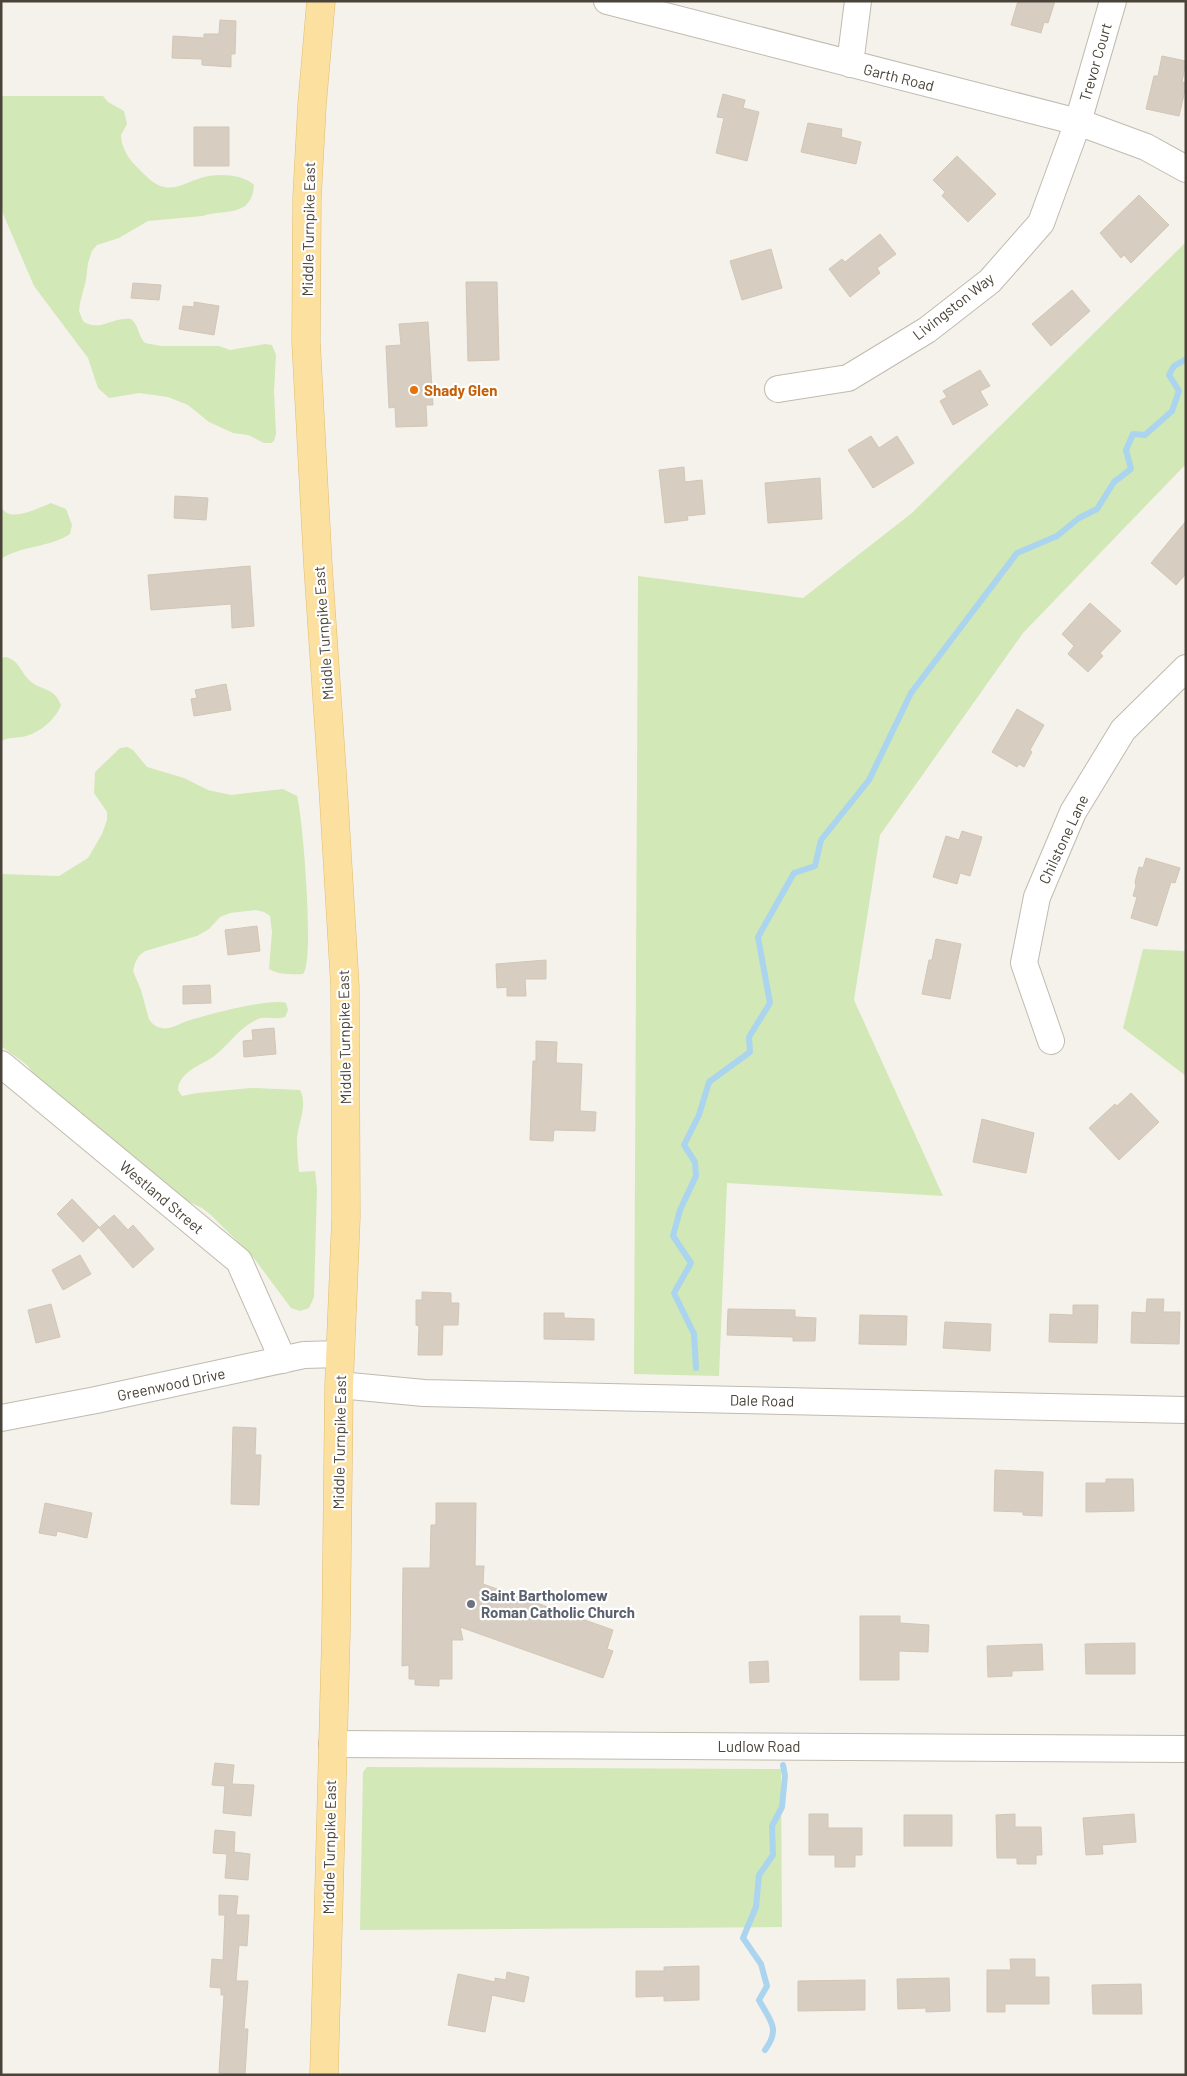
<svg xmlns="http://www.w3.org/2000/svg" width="1187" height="2076" font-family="Barlow,sans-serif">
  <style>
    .green { fill: #d2e8b6 }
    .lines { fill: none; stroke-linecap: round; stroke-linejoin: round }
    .stream { stroke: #abd4ef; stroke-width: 6 }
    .building { fill: #d7cec1; stroke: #d2c6b5 }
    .minor-casing { stroke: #c1baae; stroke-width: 28 }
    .major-casing { stroke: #e1bd6e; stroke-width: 29 }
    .minor { stroke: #fff; stroke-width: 26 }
    .major { stroke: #fbe09f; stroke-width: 28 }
    .food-dot { fill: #e8710a; stroke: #fff; stroke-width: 2 }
    .worship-dot { fill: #6b7280; stroke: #fff; stroke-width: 2 }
    .labels { text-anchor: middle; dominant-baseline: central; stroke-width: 4.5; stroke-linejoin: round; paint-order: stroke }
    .street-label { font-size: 15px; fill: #4a4339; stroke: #fff }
    .food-label { font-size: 15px; font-weight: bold; fill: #c56008; stroke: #fff; text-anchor: start }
    .worship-label { font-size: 15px; font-weight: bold; fill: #5b616d; stroke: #fff; text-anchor: start }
  </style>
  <rect width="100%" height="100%" fill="#f5f2ec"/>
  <!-- green -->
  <path class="green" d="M 1,96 L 103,96 L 108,102 L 124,111 L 127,124 L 121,135 C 121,148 130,161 139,169 C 146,176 154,185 164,187 C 177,190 189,181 201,178 C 215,173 243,174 254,185 C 252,218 224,209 203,216 L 148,221 L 119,238 L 97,245 L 92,251 L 88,263 L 86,280 L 80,303 L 79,311 L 83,321 C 97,333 115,316 131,319 C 139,325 138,336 145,343 L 161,346 L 219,346 L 230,350 L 265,344 L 272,345 L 276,355 L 274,391 L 276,434 L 274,441 L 271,443 L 264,443 L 248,435 L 233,433 L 209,422 L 188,405 L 168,397 L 139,393 L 109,398 L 98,388 L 88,358 L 34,286 L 1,209 Z
    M 1186,242 L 1186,464 L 1023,633 L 880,835 L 854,1000 L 943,1196 L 727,1183 L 719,1376 L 634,1374 L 638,576 L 803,598 L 912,513 Z
    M 51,503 L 66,509 L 72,525 L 70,534 C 49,548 22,545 1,559 L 1,505 C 6,525 38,508 51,503 Z
    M 6,657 C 19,661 20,670 28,679 C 39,691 54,686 61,705 C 57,717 42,731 29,735 C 19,739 11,736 1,741 L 1,658 Z
    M 127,747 L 133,750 L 147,767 L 184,778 L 208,790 L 231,795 L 283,789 L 297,796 C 303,818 315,962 303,974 C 294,975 276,974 269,969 L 272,932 L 270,916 L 264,912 L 256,910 L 230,913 L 220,917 L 209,929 L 197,936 L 145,951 L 139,956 L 135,963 L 133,971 L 141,990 L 149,1019 C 151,1023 156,1027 161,1028 C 170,1030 179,1024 187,1021 C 206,1015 269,998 286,1003 L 288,1010 L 285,1017 C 276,1020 267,1016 258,1019 C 239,1027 229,1045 213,1057 C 204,1063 191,1068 184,1076 C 180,1081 178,1084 178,1090 L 182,1096 L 197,1093 L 251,1088 L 300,1090 C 308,1104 298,1124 297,1139 C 297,1149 298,1161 299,1172 L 315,1171 L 317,1189 L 314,1297 L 309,1308 L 300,1311 L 291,1308 L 253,1257 L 211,1215 L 202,1208 L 171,1193 L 51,1096 L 27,1065 L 1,1046 L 1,874 L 59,876 L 88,858 L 102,834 L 107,820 L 107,812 L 94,793 L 95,772 L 120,748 Z
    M 1143,949 L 1186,951 L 1186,1076 L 1123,1028 Z
    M 367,1767 L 781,1769 L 782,1927 L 360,1930 L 363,1772 Z"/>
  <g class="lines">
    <!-- stream -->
    <path class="stream" d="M 696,1368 L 694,1334 L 674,1293 L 691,1263 L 673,1236 L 680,1210 L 696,1176 L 695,1162 L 684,1145 L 699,1115 L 709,1082 L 750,1052 L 749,1037 L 770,1003 L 758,937 L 794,873 L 815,866 L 821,840 L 869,780 L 911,693 L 1017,553 L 1057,536 L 1079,518 L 1097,509 L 1114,482 L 1131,469 L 1126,450 L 1133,434 L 1145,435 L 1172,411 L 1179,391 L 1169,375 L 1174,366 L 1186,359
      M 765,2050 C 781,2028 770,2021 759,2000 L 767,1986 L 761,1964 L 743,1938 L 756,1907 L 759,1875 L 773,1855 L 772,1826 L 782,1807 L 785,1776 L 783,1765"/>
  </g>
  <!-- building -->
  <path class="building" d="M 1018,1 L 1055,1 L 1048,23 L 1044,22 L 1041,33 L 1011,25 Z
    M 220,20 L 236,21 L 235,54 L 231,54 L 231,67 L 202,65 L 202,59 L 172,58 L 173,36 L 204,38 L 204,34 L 219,34 Z
    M 1162,56 L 1186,61 L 1182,82 L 1186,83 L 1186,86 L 1179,116 L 1146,109 L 1154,76 L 1158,76 Z
    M 723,94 L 745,100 L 743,108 L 759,112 L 747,161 L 716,153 L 724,118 L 717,117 Z
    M 808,123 L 842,129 L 841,137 L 861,142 L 856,164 L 801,152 Z
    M 194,127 L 229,127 L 229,166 L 194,166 Z
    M 957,156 L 996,194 L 968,222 L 942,196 L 945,192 L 933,180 Z
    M 1139,195 L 1169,225 L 1131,263 L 1124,255 L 1121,258 L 1100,233 Z
    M 880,234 L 896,254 L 877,268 L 880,273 L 850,297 L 829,269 L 842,259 L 845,262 Z
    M 771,249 L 782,288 L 742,300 L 730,261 Z
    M 466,282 L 497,282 L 499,360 L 468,361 Z
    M 133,283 L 161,285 L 159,300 L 131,298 Z
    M 1072,290 L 1090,311 L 1051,346 L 1032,324 Z
    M 194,302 L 219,306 L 214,335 L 179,329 L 183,306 L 194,307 Z
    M 428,322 L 433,405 L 426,405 L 427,426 L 396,427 L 395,407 L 389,408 L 386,346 L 401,345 L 399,324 Z
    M 980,370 L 990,386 L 980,391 L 988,405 L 953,425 L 940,401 L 947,397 L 943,391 Z
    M 871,436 L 879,448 L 897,436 L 914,463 L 873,488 L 848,450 Z
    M 684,467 L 685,482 L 702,480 L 705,514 L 687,516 L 688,520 L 665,523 L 659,470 Z
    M 820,478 L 822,519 L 768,523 L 765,483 Z
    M 175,496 L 208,498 L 206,520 L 174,518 Z
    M 1186,521 L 1186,574 L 1176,585 L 1151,563 Z
    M 250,566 L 254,626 L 232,628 L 231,604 L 151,610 L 148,575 Z
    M 1090,603 L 1121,631 L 1100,653 L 1103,656 L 1088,672 L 1068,654 L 1074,646 L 1062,634 Z
    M 226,684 L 231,710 L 194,716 L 191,699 L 197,698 L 195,690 Z
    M 1017,709 L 1044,725 L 1030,750 L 1032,752 L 1024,767 L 1019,764 L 1017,767 L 992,752 Z
    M 962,831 L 982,837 L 970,876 L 960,873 L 957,884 L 933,877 L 946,836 L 959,840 Z
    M 1146,858 L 1180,868 L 1175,883 L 1171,882 L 1157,926 L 1131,918 L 1137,897 L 1133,896 L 1136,886 L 1135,882 L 1139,867 L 1143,868 Z
    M 257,926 L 260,951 L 228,955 L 225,930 Z
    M 936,939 L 961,944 L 950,999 L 922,994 L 929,960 L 932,960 Z
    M 546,960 L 546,979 L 525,979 L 526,996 L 507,996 L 507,987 L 497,988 L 496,964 Z
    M 210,985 L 211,1003 L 183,1004 L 183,986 Z
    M 274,1028 L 276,1054 L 244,1057 L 243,1041 L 253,1040 L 252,1030 Z
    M 536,1041 L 557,1042 L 556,1063 L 582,1064 L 580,1111 L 596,1112 L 595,1131 L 554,1130 L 553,1141 L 530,1140 L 533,1061 L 536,1061 Z
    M 1131,1093 L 1159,1122 L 1119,1160 L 1089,1128 L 1115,1104 L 1117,1106 Z
    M 982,1119 L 1034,1133 L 1026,1173 L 973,1162 Z
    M 72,1199 L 99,1227 L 83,1242 L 57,1214 Z
    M 114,1215 L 128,1230 L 133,1225 L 154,1249 L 133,1268 L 99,1228 Z
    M 80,1255 L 91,1274 L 63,1290 L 52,1270 Z
    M 422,1292 L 451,1293 L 451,1303 L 459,1303 L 458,1325 L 443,1325 L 442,1355 L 418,1355 L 419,1326 L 416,1325 L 416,1300 L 422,1300 Z
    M 1147,1299 L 1164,1299 L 1163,1312 L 1180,1312 L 1179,1344 L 1131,1343 L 1132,1312 L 1146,1313 Z
    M 51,1304 L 60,1337 L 36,1343 L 28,1310 Z
    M 1073,1305 L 1098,1305 L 1097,1343 L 1049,1342 L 1050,1314 L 1073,1315 Z
    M 728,1309 L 795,1310 L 795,1317 L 816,1318 L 815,1341 L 793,1341 L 793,1337 L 727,1335 Z
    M 544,1313 L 564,1313 L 564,1318 L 594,1319 L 594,1340 L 544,1339 Z
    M 860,1315 L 907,1316 L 906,1345 L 859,1344 Z
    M 945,1322 L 991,1324 L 990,1351 L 943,1348 Z
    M 233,1427 L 256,1428 L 255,1455 L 261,1455 L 259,1505 L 231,1504 Z
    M 995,1470 L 1043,1472 L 1042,1516 L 1023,1515 L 1023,1512 L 994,1511 Z
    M 1106,1479 L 1133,1479 L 1134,1511 L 1086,1512 L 1086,1483 L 1106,1483 Z
    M 45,1503 L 92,1513 L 87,1538 L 57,1531 L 56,1536 L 39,1533 Z
    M 436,1503 L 476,1503 L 475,1566 L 484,1566 L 483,1584 L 613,1630 L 607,1649 L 613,1651 L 603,1678 L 460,1627 L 463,1640 L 452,1640 L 452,1679 L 439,1679 L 439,1686 L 415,1685 L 415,1679 L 409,1679 L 409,1665 L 402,1666 L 403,1568 L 430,1568 L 431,1525 L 436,1525 Z
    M 860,1616 L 900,1616 L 900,1623 L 929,1625 L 928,1652 L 899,1651 L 899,1680 L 860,1680 Z
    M 1135,1643 L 1135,1674 L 1086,1674 L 1085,1644 Z
    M 1042,1644 L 1043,1670 L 1012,1671 L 1012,1676 L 988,1677 L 987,1646 Z
    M 768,1661 L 769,1682 L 750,1683 L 749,1662 Z
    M 215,1763 L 234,1765 L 232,1784 L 254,1785 L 251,1816 L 223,1813 L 225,1786 L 212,1785 Z
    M 809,1814 L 828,1814 L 828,1828 L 862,1828 L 862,1855 L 855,1855 L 855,1867 L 835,1867 L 835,1855 L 809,1855 Z
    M 1015,1814 L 1015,1827 L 1041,1827 L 1042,1855 L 1036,1855 L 1036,1864 L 1017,1864 L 1017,1858 L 997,1858 L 996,1815 Z
    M 1134,1814 L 1136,1842 L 1102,1845 L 1103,1854 L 1086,1855 L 1083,1818 Z
    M 904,1815 L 952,1815 L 952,1846 L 904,1846 Z
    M 215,1830 L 235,1832 L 234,1852 L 250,1854 L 248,1880 L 225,1878 L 227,1854 L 213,1853 Z
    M 219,1895 L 238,1896 L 236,1915 L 249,1915 L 247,1946 L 239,1945 L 236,1981 L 248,1981 L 244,2029 L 248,2029 L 245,2074 L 219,2073 L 224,1995 L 221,1995 L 221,1988 L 210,1987 L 212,1959 L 223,1960 L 225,1915 L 219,1915 Z
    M 1010,1959 L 1035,1959 L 1035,1977 L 1049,1977 L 1049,2004 L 1005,2004 L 1005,2012 L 987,2012 L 987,1970 L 1011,1970 Z
    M 699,1966 L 699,2000 L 664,2001 L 664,1996 L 636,1997 L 636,1971 L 664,1971 L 664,1967 Z
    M 507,1972 L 529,1977 L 524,2002 L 492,1995 L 485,2032 L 448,2025 L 458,1974 L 495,1982 L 495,1978 L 506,1980 Z
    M 949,1978 L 950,2011 L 926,2012 L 926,2008 L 898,2009 L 897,1979 Z
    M 865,1980 L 865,2010 L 798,2011 L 798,1981 Z
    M 1141,1984 L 1142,2014 L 1093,2014 L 1092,1985 Z"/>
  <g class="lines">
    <!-- minor casing -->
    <g class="minor-casing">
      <path id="minor" d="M 607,1 L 1078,122 L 1146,147 L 1186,169
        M 850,64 L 858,1
        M 778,389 L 848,378 L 927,330 L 990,281 L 1041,223 L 1078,122 L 1113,1
        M 1051,1041 L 1024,963 L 1037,897 L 1073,812 L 1123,730 L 1186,668
        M 1,1064 L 239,1261 L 283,1360
        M 339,1385 L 424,1393 L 1186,1410
        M 1,1418 L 96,1400 L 304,1355 L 340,1354
        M 332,1744 L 1186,1749"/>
    </g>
    <!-- major casing -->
    <g class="major-casing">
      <path id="major" d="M 321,1 L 312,105 L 307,198 L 306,342 L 318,566 L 333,786 L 345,987 L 346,1217 L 339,1385 L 336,1633 L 324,2075"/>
    </g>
    <!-- minor -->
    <use href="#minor" class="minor"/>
    <!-- major -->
    <use href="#major" class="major"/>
  </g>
  <!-- markers -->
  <circle class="food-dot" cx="414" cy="390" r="5"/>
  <circle class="worship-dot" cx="471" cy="1604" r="5"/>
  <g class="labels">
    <!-- street labels -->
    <g class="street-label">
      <text transform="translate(1095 62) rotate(-74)">Trevor Court</text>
      <text transform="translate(899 77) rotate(14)">Garth Road</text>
      <text transform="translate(308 229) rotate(-89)">Middle Turnpike East</text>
      <text transform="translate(953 306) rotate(-38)">Livingston Way</text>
      <text transform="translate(323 633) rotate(-94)">Middle Turnpike East</text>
      <text transform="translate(1063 839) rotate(-65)">Chilstone Lane</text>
      <text transform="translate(344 1037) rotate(-91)">Middle Turnpike East</text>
      <text transform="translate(162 1197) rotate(40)">Westland Street</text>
      <text transform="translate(171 1384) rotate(-12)">Greenwood Drive</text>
      <text transform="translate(762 1400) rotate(1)">Dale Road</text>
      <text transform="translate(339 1442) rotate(-89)">Middle Turnpike East</text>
      <text x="759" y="1746">Ludlow Road</text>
      <text transform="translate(329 1847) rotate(-89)">Middle Turnpike East</text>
    </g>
    <!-- food labels -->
    <g class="food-label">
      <text x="424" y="390">Shady Glen</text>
    </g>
    <!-- worship labels -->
    <g class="worship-label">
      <text x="481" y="1595">Saint Bartholomew<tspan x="481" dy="17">Roman Catholic Church</tspan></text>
    </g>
  </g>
  <!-- border -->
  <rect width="1187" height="2076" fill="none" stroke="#4a4339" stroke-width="5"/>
</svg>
